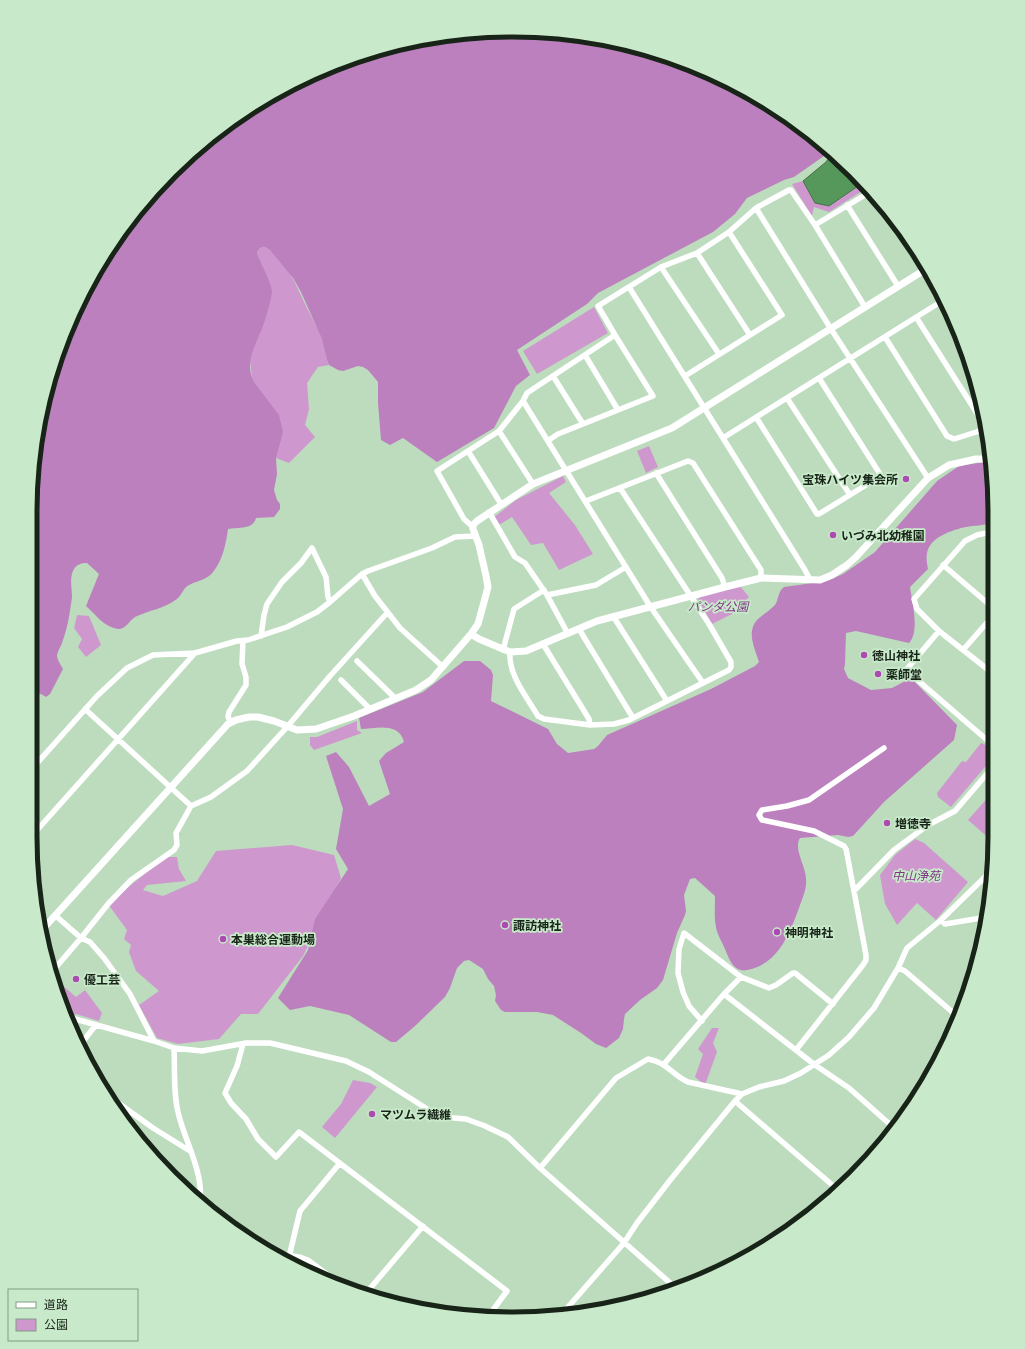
<svg xmlns="http://www.w3.org/2000/svg" width="1025" height="1349" font-family="'Noto Serif','Noto Sans JP',serif">
  <style>
    .green { fill: #ce98cf }
    .forest { fill: #bc80be }
    .water { fill: #56975b; stroke: #437447 }
    .lines { fill: none; stroke-linecap: round; stroke-linejoin: round }
    .minor { stroke: #fff; stroke-width: 5.5 }
    .tertiary { stroke: #fff; stroke-width: 7 }
    .poi-dot { fill: #ac4ab1; stroke: #c9eaca; stroke-width: 1.5 }
    .labels { text-anchor: middle; dominant-baseline: central; stroke-width: 3.5; stroke-linejoin: round; paint-order: stroke }
    .poi-label { font-size: 12px; font-weight: bold; fill: #182418; stroke: #c9eaca; text-anchor: start }
    .park-label { font-size: 12px; font-style: italic; fill: #7e3582; stroke: #c9eaca }
    .rim { fill: none; stroke: #182418; stroke-width: 5 }
  </style>
  <rect width="100%" height="100%" fill="#bcdcbd"/>
  <!-- green -->
  <path class="green" d="M 857,175 L 867,188 L 829,212 L 814,207 L 812,216 L 792,184 L 803,181 L 815,203 L 861,182 Z
    M 265,247 C 286,257 298,290 308,310 C 313,320 319,330 323,341 C 326,349 325,357 329,365 L 318,367 L 307,383 L 309,409 L 305,425 L 315,437 L 289,463 L 276,458 L 276,453 L 252,377 L 250,361 L 252,351 L 262,328 L 267,277 L 260,262 L 257,252 L 260,248 Z
    M 594,307 L 608,333 L 537,374 L 523,351 Z
    M 649,446 L 658,467 L 646,473 L 637,451 Z
    M 563,476 L 566,482 L 549,493 L 575,525 L 593,554 L 559,570 L 543,543 L 531,545 L 512,517 L 497,526 L 493,518 L 516,500 Z
    M 740,586 L 749,597 L 732,614 L 712,624 L 698,599 L 701,596 Z
    M 77,615 L 89,616 L 101,645 L 86,657 L 78,647 L 82,639 L 74,628 Z
    M 357,721 L 357,730 L 362,733 L 314,750 L 310,745 L 310,737 L 317,737 Z
    M 991,740 L 991,760 L 951,807 L 938,797 L 937,793 L 962,761 L 966,762 L 981,743 L 986,745 Z
    M 991,794 L 991,840 L 968,820 Z
    M 915,839 L 924,843 L 968,882 L 936,920 L 917,903 L 897,925 L 885,904 L 880,875 L 895,855 Z
    M 292,845 L 334,855 L 341,878 L 303,956 L 258,1014 L 241,1014 L 219,1039 L 178,1044 L 157,1038 L 139,1005 L 159,991 L 136,971 L 129,952 L 131,945 L 124,939 L 127,930 L 108,904 L 165,857 L 177,857 L 179,869 L 186,881 L 147,885 L 143,890 L 163,896 L 197,881 L 216,851 Z
    M 52,976 L 76,997 L 85,990 L 102,1013 L 99,1021 L 76,1014 L 69,1016 Z
    M 712,1028 L 719,1028 L 713,1043 L 717,1052 L 705,1085 L 695,1077 L 703,1054 L 698,1049 Z
    M 353,1080 L 370,1083 L 377,1087 L 335,1138 L 322,1127 L 341,1104 Z"/>
  <!-- forest -->
  <path class="forest" d="M 512,30 L 606,39 L 697,67 L 780,111 L 828,150 L 824,156 L 794,177 L 784,180 L 747,198 L 735,214 L 713,232 L 598,293 L 587,304 L 517,350 L 530,375 L 516,386 L 494,428 L 437,462 L 403,438 L 390,445 L 381,440 L 378,403 L 378,382 L 368,370 L 363,367 L 358,366 L 343,371 L 338,370 L 329,365 L 327,360 L 322,339 L 301,292 L 293,278 L 270,250 L 265,247 L 260,248 L 257,252 C 260,264 272,282 272,293 C 271,301 265,320 262,329 C 255,346 244,363 254,382 L 279,415 L 283,432 L 276,458 L 277,474 L 274,490 L 277,500 L 280,504 L 280,509 L 274,517 L 256,518 C 253,530 238,527 228,529 C 226,543 223,560 213,572 C 208,579 197,581 189,585 C 183,588 182,595 177,599 C 164,609 149,610 135,617 C 129,621 126,629 118,629 C 104,627 96,615 86,606 L 99,574 L 87,563 C 82,563 77,564 74,569 C 69,577 72,588 72,597 C 70,612 68,626 63,640 C 62,645 58,650 57,655 C 57,660 61,665 63,669 L 50,694 L 46,697 L 41,694 L 30,693 L 31,481 L 47,387 L 80,299 L 130,219 L 171,171 L 244,111 L 328,67 L 418,39 Z
    M 991,461 L 991,523 C 983,526 974,525 966,527 C 952,530 930,537 927,553 C 926,558 927,564 928,569 L 910,587 C 912,603 920,631 909,643 L 856,631 L 846,633 L 845,664 L 844,669 L 848,678 L 871,690 L 892,688 L 911,678 L 957,725 L 954,740 L 884,802 L 853,836 L 848,837 L 838,835 L 800,838 C 793,849 806,866 806,879 C 807,889 802,899 799,908 C 789,935 778,964 747,970 C 734,973 729,959 725,949 C 722,942 717,934 716,927 C 714,918 715,906 715,896 L 695,878 L 690,879 L 684,895 L 686,911 L 685,915 L 677,933 L 663,980 L 657,988 L 640,1000 L 625,1014 L 624,1019 L 623,1029 L 619,1038 L 606,1048 L 596,1044 L 581,1033 L 553,1015 L 537,1012 L 505,1012 L 501,1010 L 495,1001 L 496,995 L 494,986 L 488,979 L 483,969 L 469,960 L 464,961 L 457,968 L 450,988 L 445,997 L 415,1026 L 396,1042 L 391,1042 L 349,1015 L 310,1006 L 290,1010 L 278,998 L 308,950 L 315,919 L 348,869 L 336,849 L 343,809 L 326,756 L 336,752 L 349,767 L 369,806 L 390,794 L 379,761 L 386,753 L 404,742 C 399,722 377,728 361,729 L 359,718 L 423,692 L 464,661 L 480,661 L 491,670 L 493,675 L 491,701 L 548,729 L 557,744 L 568,753 L 594,749 L 598,746 L 607,735 L 711,689 L 755,666 L 759,662 C 755,649 746,632 757,620 C 762,615 769,611 774,606 C 779,601 777,592 784,587 L 827,581 L 843,574 L 875,552 L 937,481 L 959,466 Z"/>
  <!-- water -->
  <path class="water" d="M 832,154 C 842,162 858,171 861,184 L 829,206 L 815,203 L 803,181 L 826,162 Z"/>
  <g class="lines">
    <!-- minor -->
    <path class="minor" d="M 847,205 L 898,286
      M 756,208 L 831,329 L 928,478
      M 815,225 L 870,192
      M 906,234 L 921,259
      M 697,253 L 750,335
      M 661,267 L 719,354
      M 629,287 L 805,570 L 810,580
      M 916,317 L 985,426
      M 885,337 L 947,436 L 954,439 L 986,429
      M 585,355 L 618,410
      M 553,376 L 583,424
      M 685,376 L 782,315 L 729,232
      M 787,398 L 850,495
      M 756,417 L 817,514 L 819,514 L 879,477 L 880,474 L 819,378
      M 499,431 L 533,484
      M 723,438 L 942,301
      M 549,440 L 558,434 L 653,396 L 615,335
      M 468,451 L 501,504
      M 656,473 L 722,578 L 725,587
      M 586,501 L 688,461 L 693,463 L 761,570 L 761,578
      M 489,512 L 515,557 L 525,563 L 547,595 L 568,634
      M 473,527 L 464,519 L 437,471 L 499,431 L 523,401
      M 943,565 L 991,606
      M 362,574 L 375,596 L 400,628 L 443,667
      M 547,595 L 596,585 L 626,567
      M 613,616 L 667,701
      M 579,629 L 633,718
      M 939,631 L 906,670 L 987,740 L 991,735
      M 261,636 L 264,615 L 267,604 L 282,582 L 301,563 L 312,548 L 326,577 L 328,597 L 330,602
      M 543,644 L 589,719 L 590,725 L 614,724 L 629,720 L 729,670 L 731,667 L 731,662 L 709,624 L 620,488
      M 503,650 L 514,609 L 544,590
      M 963,650 L 991,618
      M 510,652 C 508,675 527,697 538,716 L 544,719 L 590,725
      M 357,661 L 395,698
      M 991,672 L 939,631 L 917,609 L 914,599 L 965,541 L 977,535 L 991,532
      M 341,680 L 370,709
      M 703,683 L 650,606 L 523,401 L 527,393 L 615,335 L 598,306 L 661,267 L 697,253 L 729,232 L 756,208 L 789,190 L 791,190 L 815,225 L 865,307
      M 85,709 L 191,806
      M 231,722 L 228,717 L 229,712 L 246,685 L 246,677 L 242,664 L 243,641
      M 30,771 L 97,696 L 127,668 L 153,655 L 195,653 L 237,641 L 248,640 L 287,627 L 317,612 L 330,602 L 362,574 L 368,571 L 432,548 L 455,537 L 476,536
      M 30,838 L 195,653
      M 854,891 L 894,850 L 928,825 L 955,811 L 991,769
      M 56,916 L 81,938 L 90,942 L 104,958 L 130,994 L 154,1041
      M 941,920 L 945,924 L 987,917
      M 898,968 L 905,971 L 957,1016
      M 51,973 L 81,938 L 108,904 L 131,880 L 174,850 L 177,845 L 176,833 L 191,806 L 211,797 L 247,771 L 287,727 L 330,676 L 387,613
      M 724,994 L 815,1065 L 849,1088 L 894,1128
      M 70,1019 L 75,1019 L 154,1041 L 174,1048 L 202,1051 L 246,1043 L 270,1043 L 346,1061 L 369,1072 L 435,1114 L 442,1117 L 466,1119 L 485,1126 L 508,1137 L 540,1168 L 677,1289
      M 702,1021 L 689,1006 L 683,992 L 678,973 L 679,949 L 684,933 L 741,977 L 769,988 L 776,985 L 793,973 L 795,973 L 833,1004
      M 81,1044 L 95,1026
      M 243,1044 L 237,1066 L 225,1093 L 231,1103 L 246,1119 L 258,1139 L 276,1157 L 299,1132 L 507,1291 L 490,1314
      M 174,1048 C 175,1069 173,1096 179,1116 C 186,1143 204,1174 200,1203
      M 796,1050 L 863,965 L 866,960 L 866,955 L 846,849 L 844,846 L 814,831 L 762,820 L 759,815 L 762,810 L 787,806 L 809,800 L 884,748
      M 664,1064 L 724,994 L 741,977
      M 110,1097 L 153,1128 L 190,1151
      M 735,1101 L 838,1190
      M 540,1168 L 616,1078 L 648,1059 C 667,1062 672,1075 688,1082 L 742,1094
      M 289,1257 L 300,1211 L 340,1163
      M 367,1292 L 423,1226
      M 561,1315 L 624,1243 L 637,1223 L 671,1179 L 735,1101 L 742,1094 L 759,1087 L 784,1081 L 801,1073 L 829,1055 L 849,1037 L 874,1008 L 898,968 L 907,948 L 941,920 L 991,871"/>
    <!-- tertiary -->
    <path class="tertiary" d="M 471,634 L 479,639 L 510,652 L 526,651 L 597,621 L 725,587 L 761,578 L 820,580 L 832,575 L 847,565 L 856,557 L 928,478 L 949,465 L 976,459 L 991,459
      M 42,930 L 228,724 L 236,720 L 249,717 L 258,717 L 274,721 L 297,730 L 316,729 L 354,716 L 416,690 L 431,680 L 471,634 L 478,624 L 484,602 L 488,587 L 486,576 L 479,545 L 473,529 L 473,525 L 477,521 L 533,484 L 672,428 L 926,269
      M 275,1254 L 300,1258 L 308,1261 L 336,1282"/>
  </g>
  <!-- markers -->
  <g class="poi-dot">
    <circle cx="906" cy="479" r="4"/>
    <circle cx="833" cy="535" r="4"/>
    <circle cx="864" cy="655" r="4"/>
    <circle cx="878" cy="674" r="4"/>
    <circle cx="887" cy="823" r="4"/>
    <circle cx="505" cy="925" r="4"/>
    <circle cx="777" cy="932" r="4"/>
    <circle cx="223" cy="939" r="4"/>
    <circle cx="76" cy="979" r="4"/>
    <circle cx="372" cy="1114" r="4"/>
  </g>
  <g class="labels">
    <!-- poi labels -->
    <g class="poi-label">
      <text x="898" y="479" text-anchor="end">宝珠ハイツ集会所</text>
      <text x="841" y="535">いづみ北幼稚園</text>
      <text x="872" y="655">徳山神社</text>
      <text x="886" y="674">薬師堂</text>
      <text x="895" y="823">増徳寺</text>
      <text x="513" y="925">諏訪神社</text>
      <text x="785" y="932">神明神社</text>
      <text x="231" y="939">本巣総合運動場</text>
      <text x="84" y="979">優工芸</text>
      <text x="380" y="1114">マツムラ繊維</text>
    </g>
    <!-- park labels -->
    <g class="park-label">
      <text x="718" y="606">パンダ公園</text>
      <text x="916" y="875">中山浄苑</text>
    </g>
  </g>
  <!-- crop -->
  <path d="M0 0H1025V1349H0ZM512 37H513A475 475 0 0 1 988 512V837A475 475 0 0 1 513 1312H512A475 475 0 0 1 37 837V512A475 475 0 0 1 512 37Z" fill="#c9eaca" fill-rule="evenodd"/>
  <path class="rim" d="M512 37H513A475 475 0 0 1 988 512V837A475 475 0 0 1 513 1312H512A475 475 0 0 1 37 837V512A475 475 0 0 1 512 37Z"/>
  <!-- legend -->
  <rect x="8" y="1289" width="130" height="52" fill="#c9eaca" stroke="#829b83"/>
  <rect x="16" y="1302" width="20" height="6" fill="#ffffff" stroke="#829b83"/>
  <text x="44" y="1309" font-size="12" fill="#182418">道路</text>
  <rect x="16" y="1319" width="20" height="12" fill="#ce98cf" stroke="#829b83"/>
  <text x="44" y="1329" font-size="12" fill="#182418">公園</text>
</svg>
